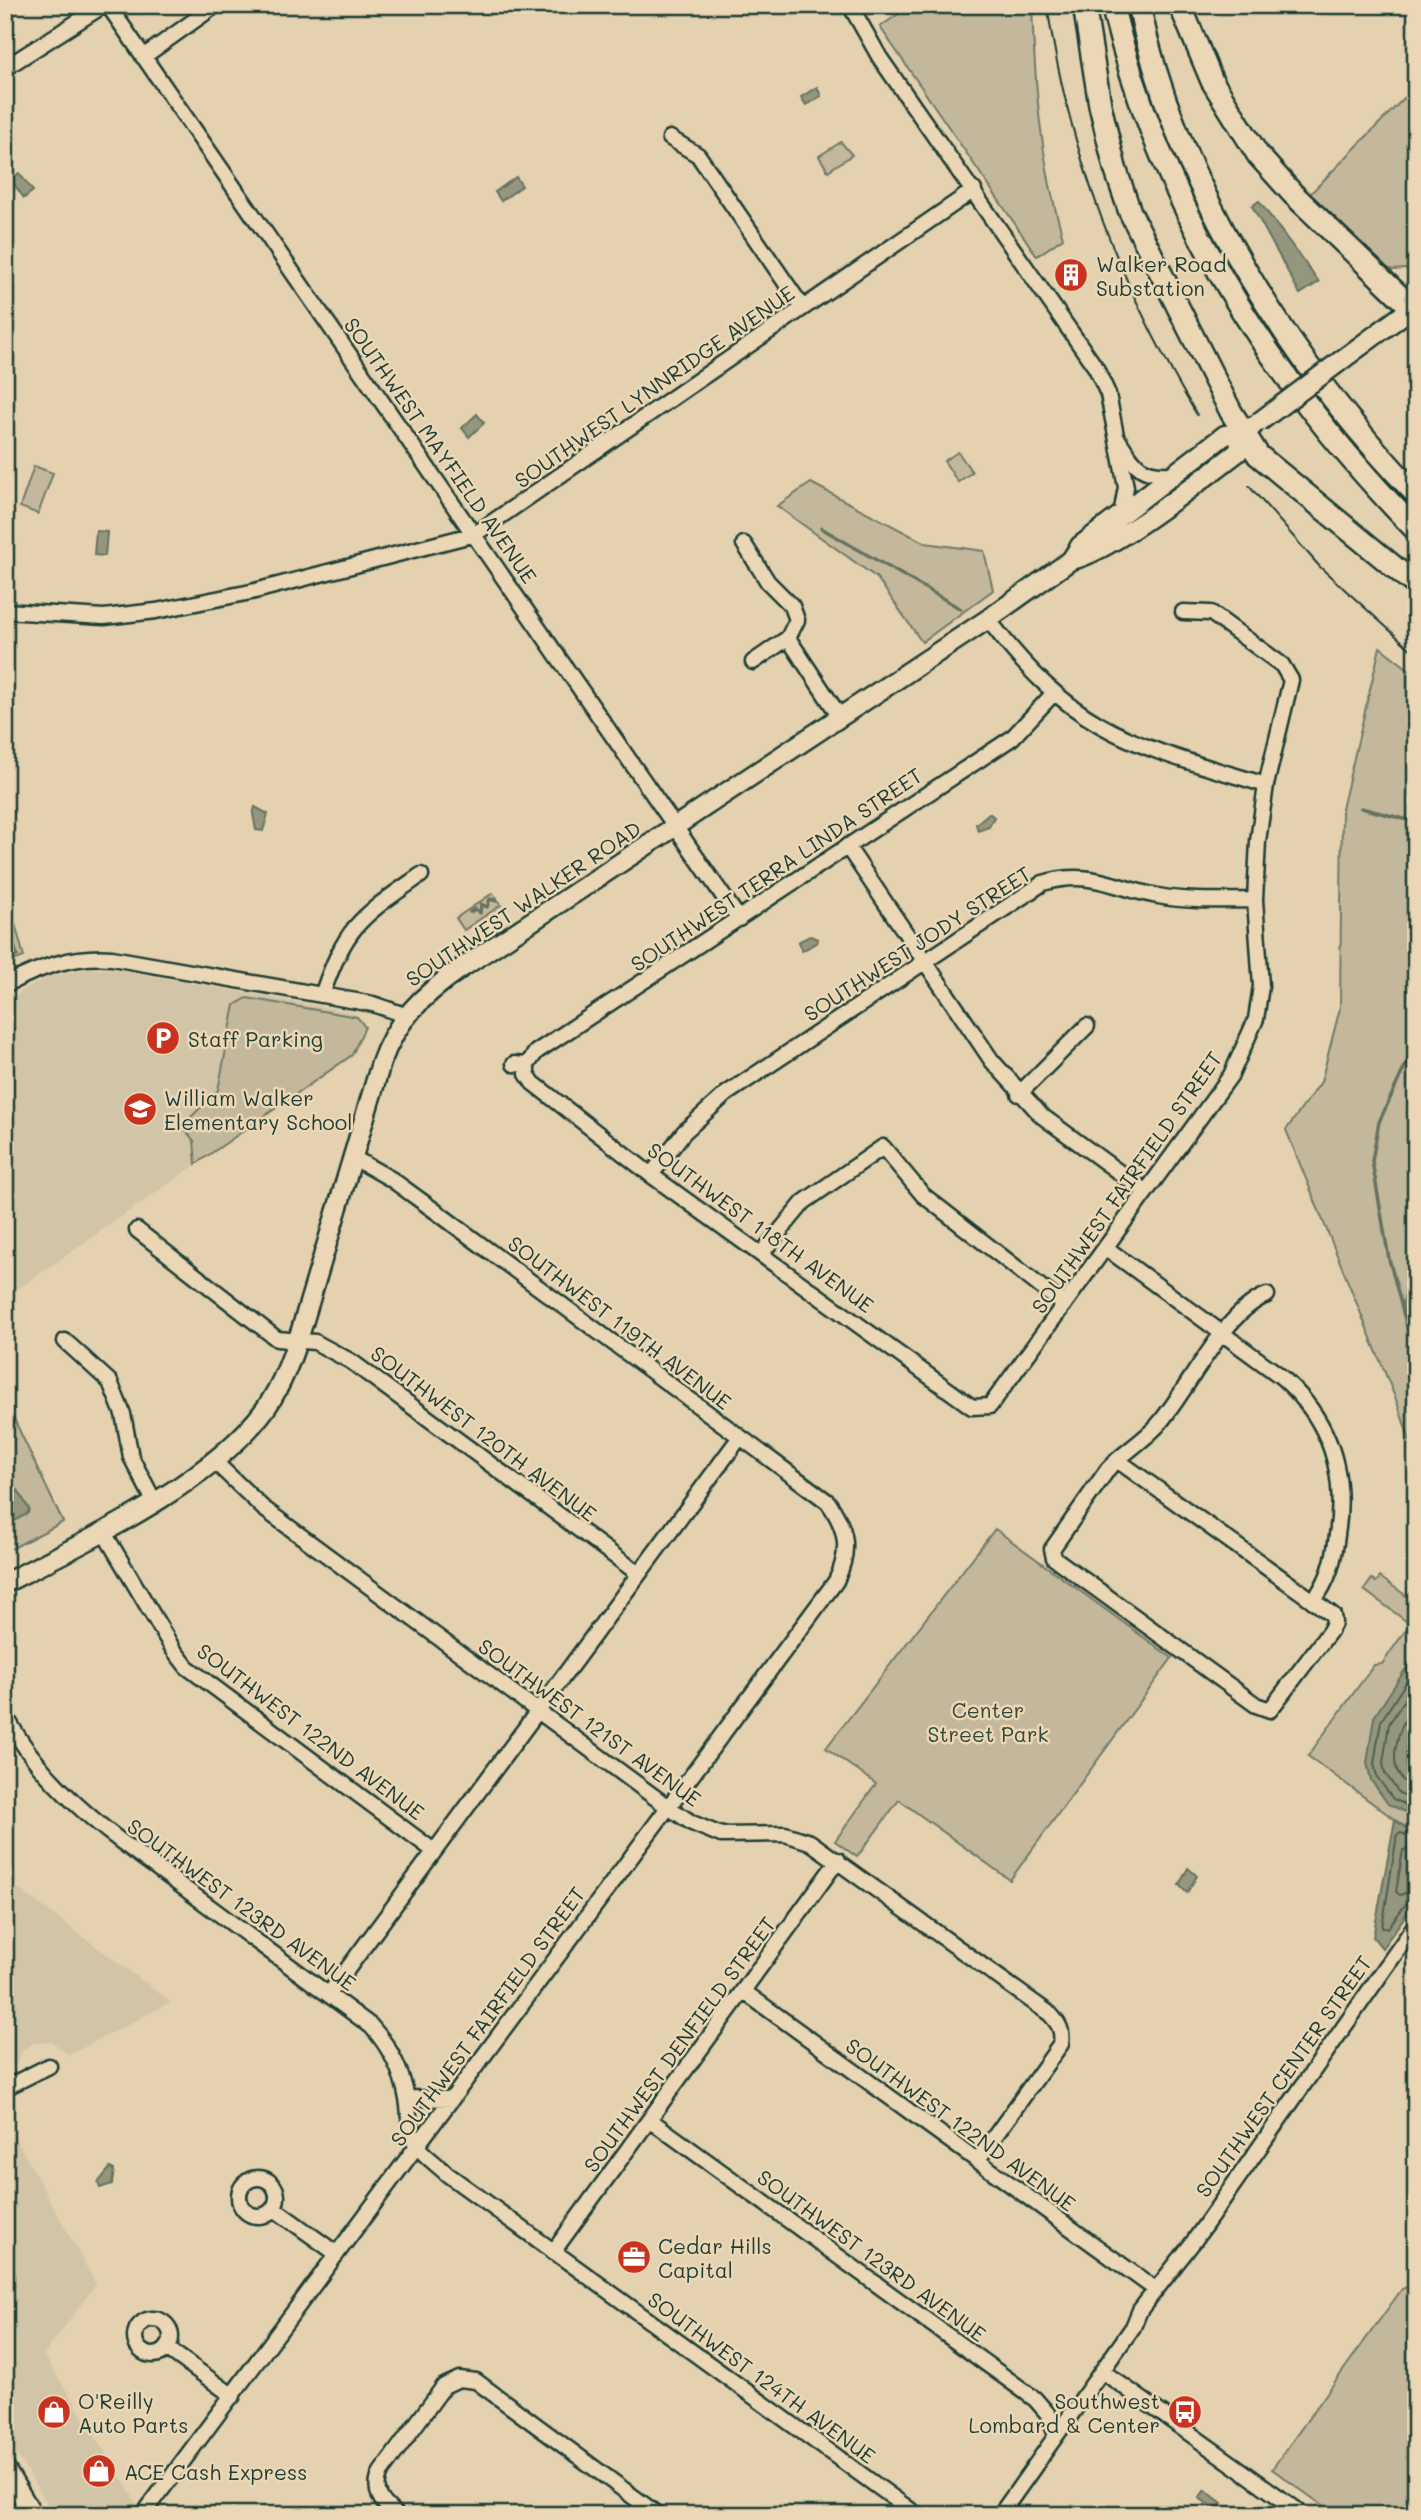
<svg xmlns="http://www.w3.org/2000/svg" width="1421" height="2520" font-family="Mali,sans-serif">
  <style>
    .built { fill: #d2c4a6 }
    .green { fill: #c3b89c; stroke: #717a68; stroke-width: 2 }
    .water { fill: #95967e; stroke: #667260; stroke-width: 2 }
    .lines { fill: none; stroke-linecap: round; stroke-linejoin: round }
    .shore { stroke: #4e6152; stroke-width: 2 }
    .stream { stroke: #667260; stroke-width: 3.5 }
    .minor-casing { stroke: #1f3d34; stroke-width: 19 }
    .major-casing { stroke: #1f3d34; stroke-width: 23 }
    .highway-casing { stroke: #1f3d34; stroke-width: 26 }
    .minor { stroke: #ebd7b5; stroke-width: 14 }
    .major { stroke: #ebd7b5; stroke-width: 18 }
    .highway { stroke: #ebd7b5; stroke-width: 21 }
    .tram { stroke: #1f3d34; stroke-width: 2 }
    .major-bridge-casing { stroke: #1f3d34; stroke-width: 23; stroke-linecap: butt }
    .major-bridge { stroke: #ebd7b5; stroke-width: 18 }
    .labels { text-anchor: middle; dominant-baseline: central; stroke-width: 5; stroke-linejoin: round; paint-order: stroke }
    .poi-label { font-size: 21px; fill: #1f3d34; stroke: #ebd7b5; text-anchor: start }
    .street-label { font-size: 21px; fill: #1f3d34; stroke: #ebd7b5 }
    .park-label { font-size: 21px; fill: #2f493e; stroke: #ebd7b5 }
  </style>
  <rect width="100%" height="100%" fill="#e3d1b0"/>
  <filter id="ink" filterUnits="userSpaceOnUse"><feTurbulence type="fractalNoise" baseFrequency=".0143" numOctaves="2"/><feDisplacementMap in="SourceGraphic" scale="14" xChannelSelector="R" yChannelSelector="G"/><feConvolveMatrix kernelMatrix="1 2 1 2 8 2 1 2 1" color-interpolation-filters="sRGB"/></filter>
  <g filter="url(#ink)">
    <!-- built -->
    <path class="built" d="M 85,969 L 113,969 L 351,1012 L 361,1019 L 362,1029 L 352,1055 L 5,1298 L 5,1016 L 11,1002 L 20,992 L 49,977 Z
      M 5,1879 L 171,2002 L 69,2055 L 53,2042 L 33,2043 L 22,2051 L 14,2068 L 5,2073 Z
      M 5,2119 L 96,2284 L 44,2355 L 138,2505 L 131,2515 L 54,2515 L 5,2435 Z"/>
    <!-- green -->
    <path class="green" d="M 911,5 L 1032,5 C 1035,87 1040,159 1063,238 L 1037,256 L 880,27 Z
      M 1416,86 L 1416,268 L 1393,270 L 1381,266 L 1310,194 Z
      M 841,142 L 852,155 L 828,171 L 819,156 Z
      M 958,452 L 972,472 L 958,482 L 944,461 Z
      M 34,466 L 53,473 L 38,514 L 20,507 Z
      M 811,483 L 925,543 L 984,551 L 993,590 L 922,642 L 877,578 L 777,506 Z
      M 1380,647 L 1416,675 L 1416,1273 L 1409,1269 L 1402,1312 L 1416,1350 L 1416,1459 L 1397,1402 L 1286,1130 L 1321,1082 L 1340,1008 L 1342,809 Z
      M 493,893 L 501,905 L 464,930 L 456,918 Z
      M 10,905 L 24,957 L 5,964 L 5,906 Z
      M 247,998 L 357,1017 L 365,1027 L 352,1055 L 196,1164 L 194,1141 L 182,1126 L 218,1090 L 235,1005 Z
      M 5,1400 L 63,1522 L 5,1552 Z
      M 995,1529 L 1172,1658 L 1010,1880 L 899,1800 L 857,1857 L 835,1841 L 876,1784 L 826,1748 Z
      M 1416,1543 L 1416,1835 L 1308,1756 L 1374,1665 L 1382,1664 L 1410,1624 L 1364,1590 L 1372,1579 L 1376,1582 L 1380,1577 L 1408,1597 Z
      M 1416,2283 L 1416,2515 L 1336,2515 L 1272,2469 L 1402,2289 Z"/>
    <!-- water -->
    <path class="water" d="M 817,87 L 821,96 L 806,105 L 801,97 Z
      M 19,173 L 33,191 L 24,198 L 11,180 Z
      M 516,177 L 522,186 L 501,201 L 495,192 Z
      M 1259,201 L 1319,282 L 1300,294 L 1252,206 Z
      M 477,414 L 484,423 L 469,437 L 462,428 Z
      M 96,531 L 107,532 L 105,556 L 94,555 Z
      M 255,807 L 268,814 L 263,831 L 256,830 L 253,814 Z
      M 989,813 L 994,817 L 989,827 L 978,831 L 976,824 Z
      M 5,915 L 18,956 L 5,961 Z
      M 810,936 L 818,939 L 817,942 L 802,951 L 798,942 Z
      M 18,1490 L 29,1509 L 28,1513 L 8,1525 L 5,1521 L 7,1503 Z
      M 1416,1653 L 1416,1817 L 1388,1804 L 1371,1780 L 1367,1763 L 1374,1717 Z
      M 1395,1820 L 1416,1835 L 1416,1901 L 1382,1948 L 1373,1937 Z
      M 1188,1868 L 1197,1876 L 1187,1893 L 1179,1885 Z
      M 110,2168 L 114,2170 L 112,2184 L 100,2188 L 98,2183 Z
      M 1205,2490 L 1222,2503 L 1217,2510 L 1199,2498 Z"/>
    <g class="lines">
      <!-- shore -->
      <path class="shore" d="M 1416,1667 L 1381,1721 L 1374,1763 L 1377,1777 L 1393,1799 L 1416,1809
        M 1416,1682 L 1389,1724 L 1383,1763 L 1385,1773 L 1399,1793 L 1416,1800
        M 1416,1699 C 1400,1724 1378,1774 1416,1789
        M 1416,1840 L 1401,1833 L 1397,1835 L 1382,1928 L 1388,1928 L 1408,1901 L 1416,1898
        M 1416,1849 L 1403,1850 L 1396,1892 L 1400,1895 L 1416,1889"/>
      <!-- stream -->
      <path class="stream" d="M 821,528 L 961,609
        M 1361,808 L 1416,822
        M 470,912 L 475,909 L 480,913 L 481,904 L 487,907 L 490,899 L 497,901
        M 1416,1043 L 1379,1122 L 1372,1161 L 1389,1259 L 1416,1360"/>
      <!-- minor casing -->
      <g class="minor-casing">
        <path id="minor" d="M 108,5 L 739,919
          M 850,5 L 880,58 L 1096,368 L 1108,394 L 1126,487 L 1121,515
          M 143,57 L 216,5
          M 5,68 L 104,5
          M 670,138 L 698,155 L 803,308
          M 1118,439 C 1136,467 1140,476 1175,474
          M 744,544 L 768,582 L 792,606 L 797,620 L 788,638 L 753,662
          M 5,611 L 104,617 L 156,611 L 251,592 L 475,534 L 974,190
          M 988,619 C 1075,735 1134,745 1266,785
          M 788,638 L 840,717
          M 847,846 L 992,1061 L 1042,1116 L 1146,1192
          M 5,985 C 40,967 73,955 112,958 L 373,1004 L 405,1015
          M 322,995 C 347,923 361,917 421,875
          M 514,1064 L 527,1065 L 536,1052 L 1012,738 L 1053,694
          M 527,1065 L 527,1074 L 533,1083 L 651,1175 L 972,1407 L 990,1406 L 1231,1075 L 1256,1019 L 1261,986 L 1255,900 L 1258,841 L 1266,785 L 1291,680 L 1282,665 L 1211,613 L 1183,612
          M 1019,1094 L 1087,1026
          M 651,1175 L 684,1132 L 726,1094 L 1043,883 C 1091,869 1113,888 1158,896 C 1190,902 1223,900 1255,900
          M 137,1230 L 277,1339 L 315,1342 L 352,1362 L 639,1574
          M 1106,1248 L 1279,1375 C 1329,1417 1347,1471 1337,1535 C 1334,1560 1329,1581 1313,1601
          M 761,1254 L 804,1202 L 883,1147 L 923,1195 L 1064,1305
          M 65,1341 L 110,1382 L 123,1414 L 131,1457 L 154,1501
          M 1117,1460 L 1333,1615 L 1334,1623 L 1330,1631 L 1270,1710 L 1256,1705 L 1054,1558 L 1052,1549 L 1108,1469 C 1123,1453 1142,1442 1157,1426 C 1188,1391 1224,1311 1267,1295
          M 215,1462 L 263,1508 L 668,1807 L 692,1823 L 721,1835 L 785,1834 L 810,1842 L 1050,2014 C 1059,2024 1063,2030 1061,2044 L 977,2161
          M 103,1531 L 173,1649 L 187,1667 L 434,1851
          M 5,1714 C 45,1793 122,1842 191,1893 C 251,1937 311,1981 371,2026 C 390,2047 402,2071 407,2099 C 410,2114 408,2129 415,2143 C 421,2154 437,2164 447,2174 L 917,2515
          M 743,1991 L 1155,2289
          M 329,1994 L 740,1437
          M 5,2088 L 49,2066
          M 407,2098 L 452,2099
          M 650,2120 L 1035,2399 L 1048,2414 L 1056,2435
          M239 2197a19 19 0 1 1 38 0a19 19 0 1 1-38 0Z
          M 273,2208 L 337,2254
          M 553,2252 L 838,1860
          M135 2337a18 18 0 1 1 36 0a18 18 0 1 1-36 0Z
          M 168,2349 L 233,2396
          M 1102,2371 L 1304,2515
          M 143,2515 L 836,1581 C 851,1550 847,1529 828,1502 L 438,1213 L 391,1179 L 354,1158
          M 397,2515 C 381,2503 372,2491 381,2472 L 444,2386 L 459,2379 L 476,2381 L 658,2515
          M 1000,2515 L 1133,2327 L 1140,2310 L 1194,2241 L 1416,1924"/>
      </g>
      <!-- major casing -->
      <g class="major-casing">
        <path id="major" d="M 1343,359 L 1416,305
          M 1071,560 C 1110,553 1202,479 1238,452 L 1244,433
          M 5,1583 C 87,1541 212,1483 266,1408 C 282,1385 292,1357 301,1330 L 381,1063 C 396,1020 423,995 460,969 L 988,619 L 1071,560 L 1080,546 L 1225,435 L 1244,433 L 1253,426
          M 5,2469 L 33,2515"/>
      </g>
      <!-- highway casing -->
      <g class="highway-casing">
        <path id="highway" d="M 1084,5 L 1100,105 L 1115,168 L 1130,212 L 1231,412 L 1258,455 L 1416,585
          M 1112,5 C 1161,208 1272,382 1416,530
          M 1139,5 C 1174,181 1292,366 1416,494
          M 1180,5 L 1212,81 L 1258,155 L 1293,194 L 1416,312"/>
      </g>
      <!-- minor -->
      <use href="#minor" class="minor"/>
      <!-- major -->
      <use href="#major" class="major"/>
      <!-- highway -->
      <use href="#highway" class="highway"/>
      <!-- tram -->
      <path class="tram" d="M 1047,5 C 1069,154 1120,286 1197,415
        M 1249,486 L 1320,567 L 1416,654"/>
      <!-- major-bridge casing -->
      <g class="major-bridge-casing">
        <path id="major-bridge" d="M 1259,422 L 1343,359"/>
      </g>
      <!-- major-bridge -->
      <use href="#major-bridge" class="major-bridge"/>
    </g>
  </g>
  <!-- icons -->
  <defs>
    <g id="building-disc" transform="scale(1.75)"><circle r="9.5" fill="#c8321e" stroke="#ebd7b5"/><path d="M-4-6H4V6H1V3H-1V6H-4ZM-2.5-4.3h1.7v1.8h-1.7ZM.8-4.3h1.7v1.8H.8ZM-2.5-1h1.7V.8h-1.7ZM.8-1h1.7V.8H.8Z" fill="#fff"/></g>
    <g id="parking-disc" transform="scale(1.75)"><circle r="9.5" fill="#c8321e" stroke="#ebd7b5"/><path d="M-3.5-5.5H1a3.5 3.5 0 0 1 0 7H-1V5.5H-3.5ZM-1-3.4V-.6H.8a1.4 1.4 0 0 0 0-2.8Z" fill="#fff"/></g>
    <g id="school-disc" transform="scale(1.75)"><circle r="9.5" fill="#c8321e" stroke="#ebd7b5"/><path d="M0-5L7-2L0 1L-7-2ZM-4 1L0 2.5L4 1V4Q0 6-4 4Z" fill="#fff"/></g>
    <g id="office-disc" transform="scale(1.75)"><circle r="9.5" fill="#c8321e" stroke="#ebd7b5"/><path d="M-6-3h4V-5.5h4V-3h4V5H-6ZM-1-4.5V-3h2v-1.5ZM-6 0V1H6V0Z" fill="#fff"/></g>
    <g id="shop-disc" transform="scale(1.75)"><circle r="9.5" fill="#c8321e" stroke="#ebd7b5"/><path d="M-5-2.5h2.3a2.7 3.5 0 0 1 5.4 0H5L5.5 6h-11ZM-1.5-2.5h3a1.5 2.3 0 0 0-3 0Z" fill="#fff"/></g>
    <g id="bus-disc" transform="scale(1.75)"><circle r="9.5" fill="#c8321e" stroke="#ebd7b5"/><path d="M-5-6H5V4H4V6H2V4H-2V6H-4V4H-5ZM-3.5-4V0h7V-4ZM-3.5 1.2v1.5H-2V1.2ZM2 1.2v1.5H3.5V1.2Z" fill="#fff"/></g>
  </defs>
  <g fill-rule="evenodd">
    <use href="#building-disc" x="1071" y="275"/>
    <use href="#parking-disc" x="163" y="1038"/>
    <use href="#school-disc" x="140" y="1109"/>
    <use href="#office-disc" x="634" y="2257"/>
    <use href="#shop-disc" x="54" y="2412"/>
    <use href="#bus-disc" x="1185" y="2412"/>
    <use href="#shop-disc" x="99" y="2471"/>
  </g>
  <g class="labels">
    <!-- poi labels -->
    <g class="poi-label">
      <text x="1096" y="263">Walker Road<tspan x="1096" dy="24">Substation</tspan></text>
      <text x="188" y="1038">Staff Parking</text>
      <text x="164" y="1097">William Walker<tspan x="164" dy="24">Elementary School</tspan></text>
      <text x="658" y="2245">Cedar Hills<tspan x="658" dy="24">Capital</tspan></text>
      <text x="78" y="2400">O'Reilly<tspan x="78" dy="24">Auto Parts</tspan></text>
      <text x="1160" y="2400" text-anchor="end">Southwest<tspan x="1160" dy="24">Lombard &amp; Center</tspan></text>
      <text x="124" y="2471">ACE Cash Express</text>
    </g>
    <!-- street labels -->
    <g class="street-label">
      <text transform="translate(654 386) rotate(-35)">SOUTHWEST LYNNRIDGE AVENUE</text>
      <text transform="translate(441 450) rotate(55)">SOUTHWEST MAYFIELD AVENUE</text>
      <text transform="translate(776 869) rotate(-34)">SOUTHWEST TERRA LINDA STREET</text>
      <text transform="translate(523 903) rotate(-34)">SOUTHWEST WALKER ROAD</text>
      <text transform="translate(917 943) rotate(-33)">SOUTHWEST JODY STREET</text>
      <text transform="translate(1126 1182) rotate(-55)">SOUTHWEST FAIRFIELD STREET</text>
      <text transform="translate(761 1227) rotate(36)">SOUTHWEST 118TH AVENUE</text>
      <text transform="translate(620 1322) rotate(37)">SOUTHWEST 119TH AVENUE</text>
      <text transform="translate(484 1433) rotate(37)">SOUTHWEST 120TH AVENUE</text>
      <text transform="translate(590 1722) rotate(36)">SOUTHWEST 121ST AVENUE</text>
      <text transform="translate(311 1731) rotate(37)">SOUTHWEST 122ND AVENUE</text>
      <text transform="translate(242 1904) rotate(36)">SOUTHWEST 123RD AVENUE</text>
      <text transform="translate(487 2016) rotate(-54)">SOUTHWEST FAIRFIELD STREET</text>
      <text transform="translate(679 2044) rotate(-54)">SOUTHWEST DENFIELD STREET</text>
      <text transform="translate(1283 2076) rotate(-55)">SOUTHWEST CENTER STREET</text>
      <text transform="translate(961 2124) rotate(36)">SOUTHWEST 122ND AVENUE</text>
      <text transform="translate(872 2255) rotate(36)">SOUTHWEST 123RD AVENUE</text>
      <text transform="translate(762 2377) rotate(36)">SOUTHWEST 124TH AVENUE</text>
    </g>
    <!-- park labels -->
    <g class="park-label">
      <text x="988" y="1709">Center<tspan x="988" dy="24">Street Park</tspan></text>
    </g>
  </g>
  <!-- margin -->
  <rect width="1421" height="2520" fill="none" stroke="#ebd7b5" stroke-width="28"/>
  <rect x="14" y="14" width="1393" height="2492" fill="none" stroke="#1f3d34" stroke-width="2.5" filter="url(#ink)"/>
</svg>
